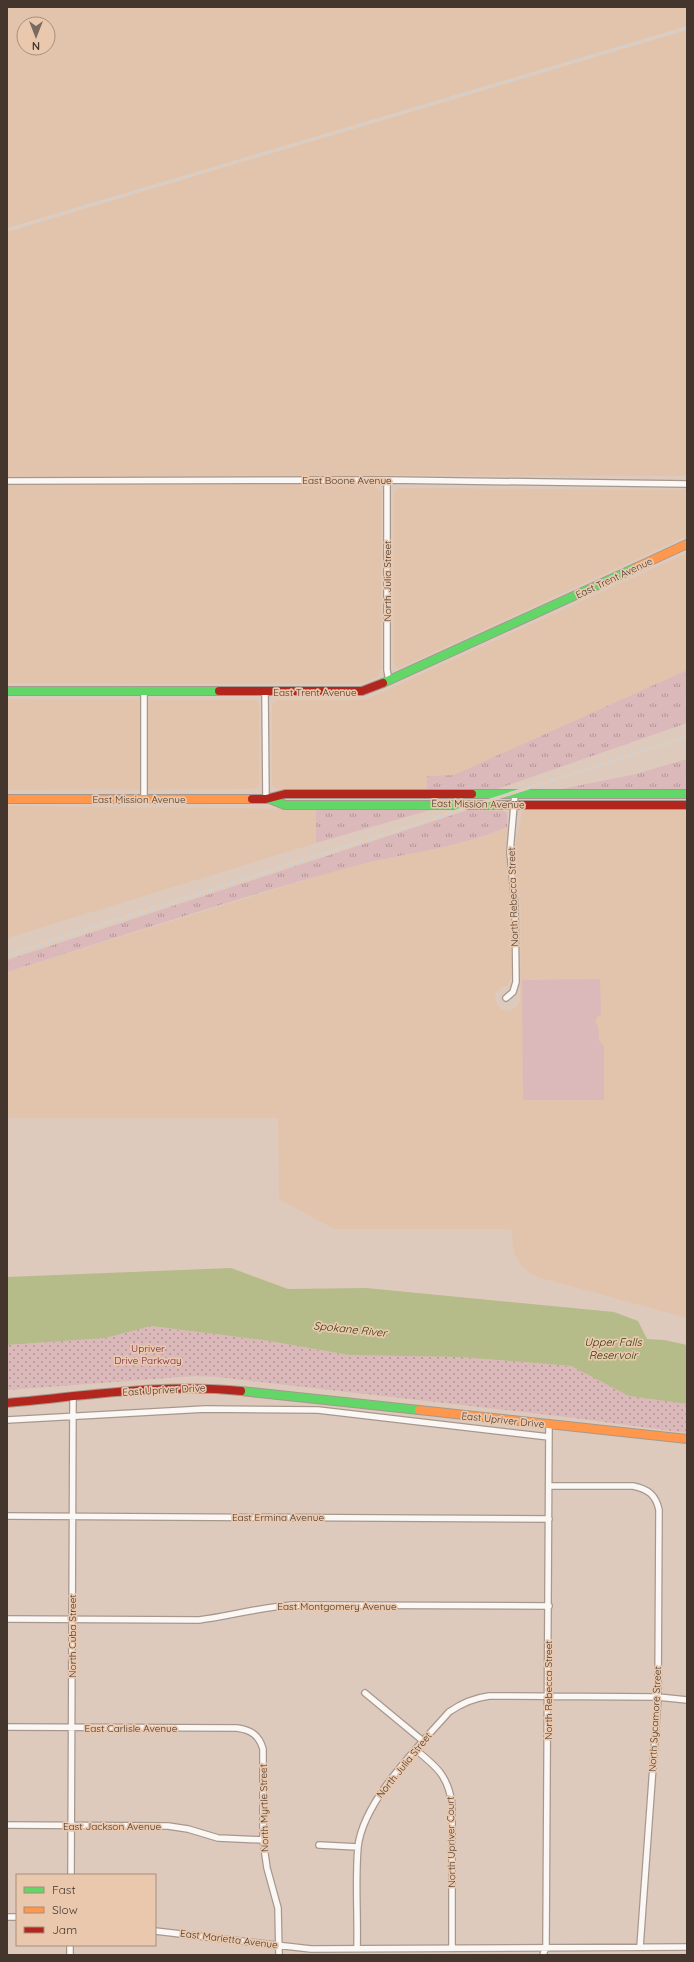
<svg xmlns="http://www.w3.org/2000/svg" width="694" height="1962" font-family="Quicksand,sans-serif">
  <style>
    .built { fill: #e2c4ad; fill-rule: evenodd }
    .grass { fill: url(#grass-tufts) }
    .park { fill: url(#park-dots) }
    .pitch { fill: #dbb8ba }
    .water { fill: #b6bb8a }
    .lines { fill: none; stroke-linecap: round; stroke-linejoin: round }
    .street-casing { stroke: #a7988e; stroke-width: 8 }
    .fast-casing { stroke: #a7988e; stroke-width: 10 }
    .slow-casing { stroke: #a7988e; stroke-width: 10 }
    .jam-casing { stroke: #a7988e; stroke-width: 10 }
    .street { stroke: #faf7f5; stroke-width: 5.5 }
    .fast { stroke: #63d668; stroke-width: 8 }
    .slow { stroke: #ff974d; stroke-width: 8 }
    .jam { stroke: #b3261e; stroke-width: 8 }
    .rail-casing { stroke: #d4cfca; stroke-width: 3.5 }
    .rail { stroke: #eac8ae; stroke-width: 2; stroke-dasharray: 6; stroke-linecap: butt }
    .labels { text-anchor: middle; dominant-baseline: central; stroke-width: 3.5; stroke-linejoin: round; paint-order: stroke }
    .street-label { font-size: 10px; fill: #44362c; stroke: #eac8ae }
    .park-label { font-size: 10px; fill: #742344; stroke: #eac8ae }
    .water-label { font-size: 11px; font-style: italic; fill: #303806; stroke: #eac8ae }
  </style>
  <defs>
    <pattern id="grass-tufts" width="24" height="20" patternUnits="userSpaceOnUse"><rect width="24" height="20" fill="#dbb8ba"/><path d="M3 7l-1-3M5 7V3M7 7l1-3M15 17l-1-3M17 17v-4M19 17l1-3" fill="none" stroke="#b39697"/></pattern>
    <pattern id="park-dots" width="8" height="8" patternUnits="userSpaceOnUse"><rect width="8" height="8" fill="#dbb8ba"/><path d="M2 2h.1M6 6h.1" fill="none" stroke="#b39697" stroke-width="1.8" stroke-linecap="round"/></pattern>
  </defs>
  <rect width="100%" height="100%" fill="#ddcabc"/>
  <!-- built -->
  <path class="built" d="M 7,7 L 687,7 L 687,476 L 376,475 L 375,488 L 380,490 L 381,492 L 381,670 L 378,677 L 363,683 L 347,684 L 7,683 ZM 24,24 L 48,24 L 48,48 L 24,48 Z
    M 402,488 L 687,490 L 687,536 L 399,668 L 396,667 L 394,663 L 394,496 L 396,489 Z
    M 687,553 L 687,670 L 454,775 L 427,776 L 427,789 L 277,789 L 272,786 L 272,704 L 278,700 L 356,700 L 367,699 Z
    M 7,699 L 254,700 L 257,701 L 259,706 L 259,786 L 253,789 L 7,790 Z
    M 7,806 L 316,809 L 316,843 L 7,938 Z
    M 525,808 L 687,809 L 687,1318 L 538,1277 L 528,1272 L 520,1263 L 514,1253 L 511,1229 L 334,1229 L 279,1199 L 278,1118 L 7,1118 L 7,972 L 344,868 L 461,843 L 485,836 L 508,826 L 506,844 L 511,908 L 511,977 L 508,986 L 503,987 L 496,992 L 495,1001 L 501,1009 L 507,1011 L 515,1008 L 520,1001 L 521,909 L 516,867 L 516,843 L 522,812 Z"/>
  <!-- grass -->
  <path class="grass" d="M 687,670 L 687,723 L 497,789 L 427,789 L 427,776 L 454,775 Z
    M 687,759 L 687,789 L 562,789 L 636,774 Z
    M 437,808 L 316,843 L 316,809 Z
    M 468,810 L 504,811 L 507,813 L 507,827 C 455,850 398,853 343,869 C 230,900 119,937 7,972 L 7,960 Z"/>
  <!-- park -->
  <path class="park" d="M 150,1326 L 263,1340 L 349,1355 L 461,1357 L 571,1366 L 629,1396 L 687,1404 L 687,1433 L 567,1417 L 217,1377 L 195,1376 L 7,1390 L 7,1345 L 105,1338 Z"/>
  <!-- pitch -->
  <path class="pitch" d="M 600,979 L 601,1014 L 596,1018 L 596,1024 L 598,1026 L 599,1041 L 604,1046 L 604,1100 L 523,1100 L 522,980 Z"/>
  <!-- water -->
  <path class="water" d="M 231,1268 L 288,1289 L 366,1288 L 614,1312 L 638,1321 L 647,1339 L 664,1340 L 687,1345 L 687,1404 L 629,1396 L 571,1366 L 461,1357 L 349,1355 L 263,1340 L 151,1326 L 105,1338 L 7,1345 L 7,1277 Z"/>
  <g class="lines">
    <!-- street casing -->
    <g class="street-casing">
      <path id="street" d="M 387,480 L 387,670 L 389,681
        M 7,481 L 387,480 L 687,484
        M 265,692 L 266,799
        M 144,799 L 144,692
        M 506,998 L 513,992 L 516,982 L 515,906 L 510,852 L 515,793
        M 7,1420 L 205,1409 L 318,1410 L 549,1437
        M 549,1486 L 633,1486 C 648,1489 656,1495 659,1510 L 658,1697 L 640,1947
        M 7,1516 L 549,1519
        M 7,1619 L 199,1620 C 230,1616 261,1607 293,1605 L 549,1606
        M 365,1693 L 423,1741
        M 7,1727 L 237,1728 C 251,1730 259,1735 263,1749 L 263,1840 L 267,1868 L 278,1908 L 279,1955
        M 416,1750 C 437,1767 448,1776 452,1804 L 452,1948
        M 7,1825 L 168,1826 L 188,1829 L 218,1838 L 263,1840
        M 319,1845 L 358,1847
        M 71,1875 L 73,1396
        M 7,1917 L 17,1917
        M 155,1931 L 311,1949 L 687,1947
        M 357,1948 C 358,1915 355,1880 358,1847 C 363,1801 419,1746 449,1712 C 462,1703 473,1698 489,1696 L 658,1697 L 687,1700
        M 70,1955 L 70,1945
        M 543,1955 L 546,1947 L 549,1424"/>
    </g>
    <!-- fast casing -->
    <g class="fast-casing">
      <path id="fast" d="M 383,683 L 635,568
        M 7,691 L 219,691
        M 472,794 L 687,794
        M 270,799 L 285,805 L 506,805
        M 241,1391 L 419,1410"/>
    </g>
    <!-- slow casing -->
    <g class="slow-casing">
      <path id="slow" d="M 635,568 L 687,544
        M 7,799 L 252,799
        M 419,1410 L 687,1439"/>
    </g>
    <!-- jam casing -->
    <g class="jam-casing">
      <path id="jam" d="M 219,691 L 362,691 L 383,683
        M 252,799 L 266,799 L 285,794 L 472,794
        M 506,805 L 687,805
        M 7,1403 C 85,1396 164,1383 241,1391"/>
    </g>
    <!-- street -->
    <use href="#street" class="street"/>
    <!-- fast -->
    <use href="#fast" class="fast"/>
    <!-- slow -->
    <use href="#slow" class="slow"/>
    <!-- jam -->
    <use href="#jam" class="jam"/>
    <!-- rail casing -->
    <g class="rail-casing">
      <path id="rail" d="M 7,230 L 687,28
        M 7,955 L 687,737"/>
    </g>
    <!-- rail -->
    <use href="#rail" class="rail"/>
  </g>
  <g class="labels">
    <!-- street labels -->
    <g class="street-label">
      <text x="347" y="480">East Boone Avenue</text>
      <text transform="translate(614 578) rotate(-25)">East Trent Avenue</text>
      <text transform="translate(387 581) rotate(-90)">North Julia Street</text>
      <text x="315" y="692">East Trent Avenue</text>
      <text x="139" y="799">East Mission Avenue</text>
      <text transform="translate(478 804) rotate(1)">East Mission Avenue</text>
      <text transform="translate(513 897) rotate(-92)">North Rebecca Street</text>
      <text transform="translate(164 1390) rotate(-3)">East Upriver Drive</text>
      <text transform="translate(503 1420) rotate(6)">East Upriver Drive</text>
      <text x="278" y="1517">East Ermina Avenue</text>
      <text x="337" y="1606">East Montgomery Avenue</text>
      <text transform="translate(72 1636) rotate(-90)">North Cuba Street</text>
      <text transform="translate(548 1690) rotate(-90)">North Rebecca Street</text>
      <text transform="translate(655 1719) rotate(-87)">North Sycamore Street</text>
      <text x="131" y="1728">East Carlisle Avenue</text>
      <text transform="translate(404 1765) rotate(-51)">North Julia Street</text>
      <text transform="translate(264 1808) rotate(-91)">North Myrtle Street</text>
      <text x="112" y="1826">East Jackson Avenue</text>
      <text transform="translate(451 1842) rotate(-91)">North Upriver Court</text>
      <text transform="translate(229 1939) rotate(7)">East Marietta Avenue</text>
    </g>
    <!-- park labels -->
    <g class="park-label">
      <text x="148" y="1348">Upriver<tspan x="148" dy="12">Drive Parkway</tspan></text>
    </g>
    <!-- water labels -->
    <g class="water-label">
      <text transform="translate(350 1329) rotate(6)">Spokane River</text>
      <text x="613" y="1342">Upper Falls<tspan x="613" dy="13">Reservoir</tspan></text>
    </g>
  </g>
  <!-- border -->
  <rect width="694" height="1962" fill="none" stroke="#44362c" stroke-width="16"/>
  <!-- legend -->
  <rect x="16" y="1874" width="140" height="72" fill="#eac8ae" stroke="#a88e7a"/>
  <rect x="24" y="1887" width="20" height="6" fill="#63d668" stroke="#a88e7a"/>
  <text x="52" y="1894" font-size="12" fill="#44362c">Fast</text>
  <rect x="24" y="1907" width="20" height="6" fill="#ff974d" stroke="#a88e7a"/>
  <text x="52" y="1914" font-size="12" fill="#44362c">Slow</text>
  <rect x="24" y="1927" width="20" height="6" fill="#b3261e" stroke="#a88e7a"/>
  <text x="52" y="1934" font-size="12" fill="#44362c">Jam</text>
  <!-- north arrow -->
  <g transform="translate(36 36) rotate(180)"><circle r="19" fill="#eac8ae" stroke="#a88e7a"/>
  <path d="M0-3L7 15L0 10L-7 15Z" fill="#7a6a5e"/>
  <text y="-6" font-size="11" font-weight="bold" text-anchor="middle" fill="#44362c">N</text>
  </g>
</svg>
